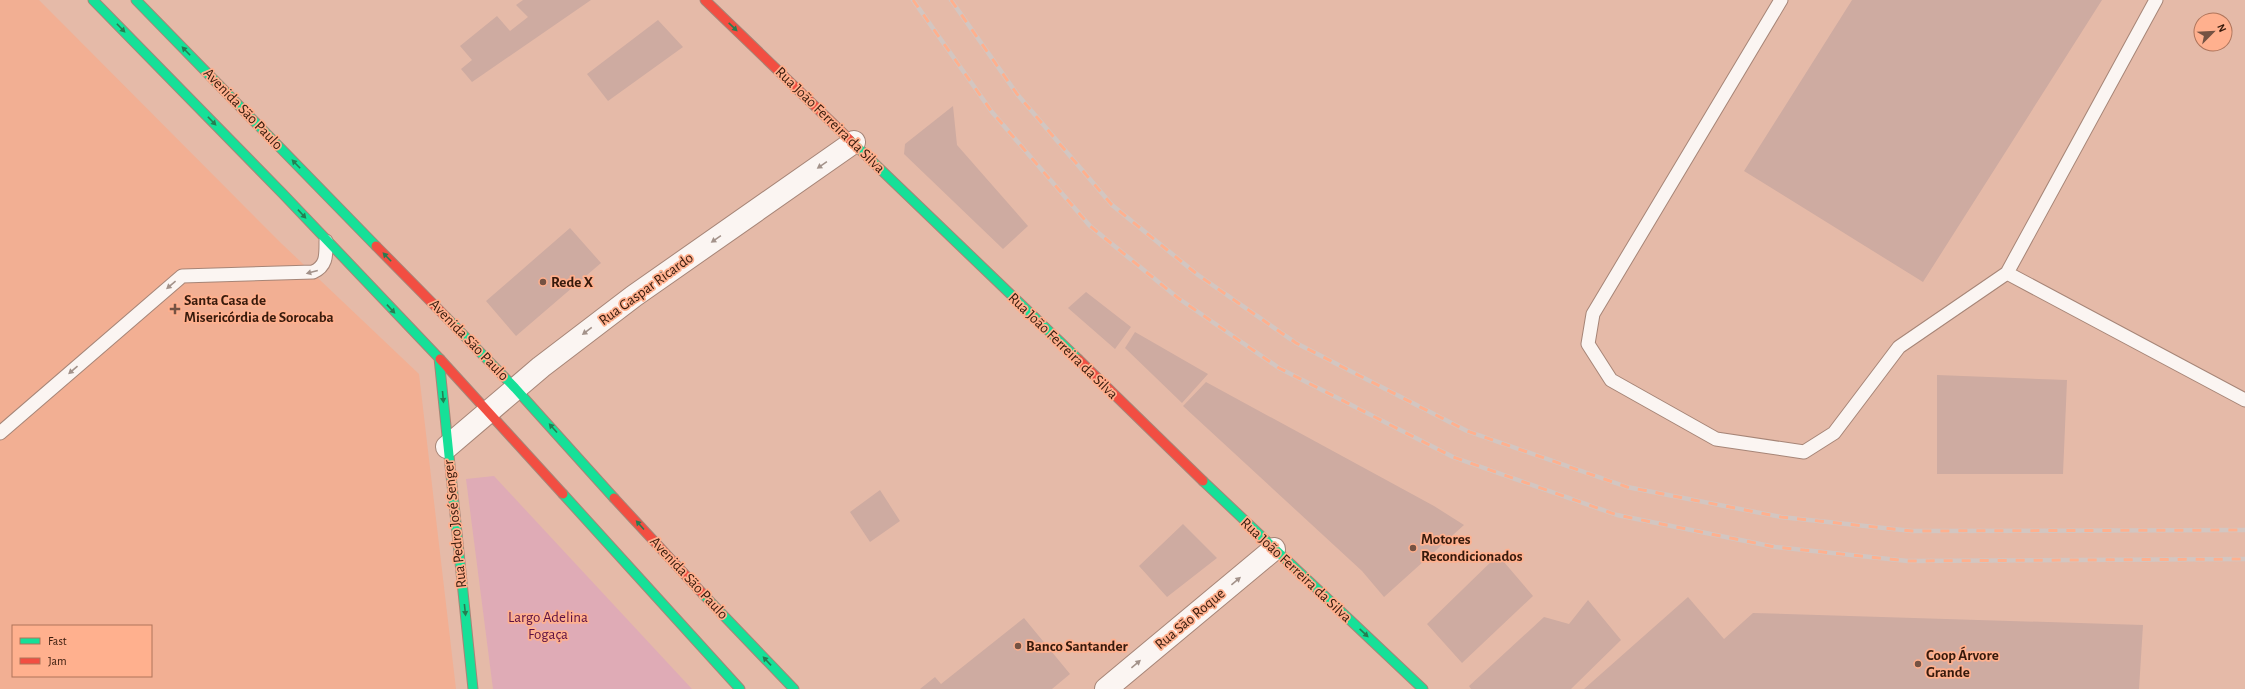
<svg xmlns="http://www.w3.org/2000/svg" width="2245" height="689" font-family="'Alegreya Sans',sans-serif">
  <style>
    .built { fill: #f2af93; fill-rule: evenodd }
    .green { fill: #dfabb6 }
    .building { fill: #ceaba1 }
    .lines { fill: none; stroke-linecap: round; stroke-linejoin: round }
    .lane-casing { stroke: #a68577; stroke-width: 15 }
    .street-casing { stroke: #a68577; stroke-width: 24 }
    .fast-casing { stroke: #a68577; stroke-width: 11 }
    .jam-casing { stroke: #a68577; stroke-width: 11 }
    .lane { stroke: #fbf5f2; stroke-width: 13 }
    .street { stroke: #fbf5f2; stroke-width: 22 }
    .fast { stroke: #16e098; stroke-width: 9 }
    .jam { stroke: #f24e42; stroke-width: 9 }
    .rail-casing { stroke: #d3c6c1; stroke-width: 4.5 }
    .rail { stroke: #ffb08e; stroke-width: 3; stroke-dasharray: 9; stroke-linecap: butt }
    .oneway { fill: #267d52 }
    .oneway2 { fill: #a3928a }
    .poi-dot { fill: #745243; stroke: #ffb08e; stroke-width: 1.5 }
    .labels { text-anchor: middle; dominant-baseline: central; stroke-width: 3.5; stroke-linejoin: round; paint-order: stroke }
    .street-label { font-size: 15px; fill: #371a0c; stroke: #ffb08e }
    .poi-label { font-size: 15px; font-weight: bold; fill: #371a0c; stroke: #ffb08e; text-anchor: start }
    .park-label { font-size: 15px; fill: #5b1044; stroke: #ffb08e }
  </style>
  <rect width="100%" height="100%" fill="#e5baa8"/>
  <!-- built -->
  <path class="built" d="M 0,0 L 39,0 L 282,244 L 419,374 L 456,689 L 0,689 ZM 13,626 L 151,626 L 151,676 L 13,676 Z"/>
  <!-- green -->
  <path class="green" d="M 494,476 L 692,689 L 493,689 L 466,479 Z"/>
  <!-- building -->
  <path class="building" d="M 523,0 L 591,0 L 472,82 L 461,69 L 472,60 L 460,46 L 497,16 L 510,31 L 528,17 L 516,5 Z
    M 1852,0 L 2102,0 L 1923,282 L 1744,171 Z
    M 658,20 L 683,47 L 608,101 L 587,74 Z
    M 953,106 L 957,145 L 1028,226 L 1003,249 L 904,154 L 905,144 Z
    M 570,228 L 601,263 L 516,336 L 486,301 Z
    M 1086,292 L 1131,327 L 1115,349 L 1068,308 Z
    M 1135,332 L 1208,374 L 1182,403 L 1125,348 Z
    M 1937,375 L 2067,380 L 2063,474 L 1937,474 Z
    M 1206,382 L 1434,506 L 1464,525 L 1384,597 L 1362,571 L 1183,406 Z
    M 880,490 L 900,521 L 870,542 L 850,512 Z
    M 1183,524 L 1217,558 L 1167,597 L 1139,566 Z
    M 1498,555 L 1533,596 L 1462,663 L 1427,624 Z
    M 1688,597 L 1724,639 L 1753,613 L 2143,625 L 2139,689 L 1584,689 Z
    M 1588,600 L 1621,640 L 1571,689 L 1471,689 L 1469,686 L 1544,617 L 1569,624 Z
    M 1024,618 L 1070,674 L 1052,689 L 920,689 L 935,677 L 941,684 Z"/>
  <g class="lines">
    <!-- lane casing -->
    <g class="lane-casing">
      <path id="lane" d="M 1781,0 L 1593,314 L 1588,344 L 1611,380 L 1716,439 L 1804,452 L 1834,433 L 1899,347 L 2007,273
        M 2156,0 L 2007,273 L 2245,400
        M 0,433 L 182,276 L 313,272 C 327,266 326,255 326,241"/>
    </g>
    <!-- street casing -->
    <g class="street-casing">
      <path id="street" d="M 447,447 L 541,367 L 634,296 L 854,142
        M 1106,689 L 1274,549"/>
    </g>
    <!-- fast casing -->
    <g class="fast-casing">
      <path id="fast" d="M 93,0 L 283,194 L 440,359
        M 136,0 L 376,246
        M 850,140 L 1078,359
        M 446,317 L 515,388 L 614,498
        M 439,358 L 473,689
        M 1203,481 L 1423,689
        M 563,494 L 740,689
        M 703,594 L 794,689"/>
    </g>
    <!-- jam casing -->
    <g class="jam-casing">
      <path id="jam" d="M 705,0 L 850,140
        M 376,246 L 446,317
        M 440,359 L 563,494
        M 1078,359 L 1203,481
        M 614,498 L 703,594"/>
    </g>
    <!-- lane -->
    <use href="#lane" class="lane"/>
    <!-- street -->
    <use href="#street" class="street"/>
    <!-- fast -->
    <use href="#fast" class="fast"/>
    <!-- jam -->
    <use href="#jam" class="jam"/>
    <!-- rail casing -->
    <g class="rail-casing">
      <path id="rail" d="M 913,0 L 992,112 L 1090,226 L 1178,298 L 1279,368 L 1453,457 L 1617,515 L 1775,547 L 1908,561 L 2245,559
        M 951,0 L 1017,94 L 1112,205 L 1198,275 L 1296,343 L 1467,431 L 1627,487 L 1781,517 L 1912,531 L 2245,530"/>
    </g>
    <!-- rail -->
    <use href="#rail" class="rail"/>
  </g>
  <!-- one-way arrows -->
  <defs><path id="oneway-solid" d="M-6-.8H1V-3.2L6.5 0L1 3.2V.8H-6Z"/></defs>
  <g class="oneway">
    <use href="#oneway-solid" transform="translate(733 27) rotate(44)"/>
    <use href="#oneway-solid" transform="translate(121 28) rotate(46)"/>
    <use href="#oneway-solid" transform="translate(186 51) rotate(-134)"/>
    <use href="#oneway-solid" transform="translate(212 121) rotate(46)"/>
    <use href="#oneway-solid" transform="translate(296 164) rotate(-134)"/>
    <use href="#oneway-solid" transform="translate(302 214) rotate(47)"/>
    <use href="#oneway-solid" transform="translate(387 257) rotate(-134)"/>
    <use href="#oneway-solid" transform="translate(391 309) rotate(47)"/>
    <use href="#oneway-solid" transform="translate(443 397) rotate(85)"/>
    <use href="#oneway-solid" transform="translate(553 428) rotate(-132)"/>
    <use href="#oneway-solid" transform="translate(640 525) rotate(-132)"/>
    <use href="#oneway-solid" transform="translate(465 610) rotate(84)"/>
    <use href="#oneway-solid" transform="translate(1364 633) rotate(43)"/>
    <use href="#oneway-solid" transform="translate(767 661) rotate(-133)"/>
  </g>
  <g class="oneway2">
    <use href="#oneway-solid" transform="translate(822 165) rotate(145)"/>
    <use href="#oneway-solid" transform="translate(716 239) rotate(145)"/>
    <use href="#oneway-solid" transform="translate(312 272) rotate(165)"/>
    <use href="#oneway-solid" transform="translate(171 285) rotate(140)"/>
    <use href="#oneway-solid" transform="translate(587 331) rotate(143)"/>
    <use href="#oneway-solid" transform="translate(73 370) rotate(139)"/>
    <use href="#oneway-solid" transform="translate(1236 581) rotate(-40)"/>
    <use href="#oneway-solid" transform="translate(1136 664) rotate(-40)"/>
  </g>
  <!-- markers -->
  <g class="poi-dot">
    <circle cx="543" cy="282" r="4"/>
    <path d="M173 303h4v4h4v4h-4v4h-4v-4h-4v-4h4z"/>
    <circle cx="1413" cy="548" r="4"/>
    <circle cx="1018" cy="646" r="4"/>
    <circle cx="1918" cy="664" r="4"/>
  </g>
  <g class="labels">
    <!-- street labels -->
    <g class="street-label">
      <text transform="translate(243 109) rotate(46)">Avenida São Paulo</text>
      <text transform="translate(830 120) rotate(44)">Rua João Ferreira da Silva</text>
      <text transform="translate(646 289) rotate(-36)">Rua Gaspar Ricardo</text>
      <text transform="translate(469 340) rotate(46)">Avenida São Paulo</text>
      <text transform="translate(1063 346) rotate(44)">Rua João Ferreira da Silva</text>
      <text transform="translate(455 524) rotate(-96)">Rua Pedro José Senger</text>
      <text transform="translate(1296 570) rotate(43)">Rua João Ferreira da Silva</text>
      <text transform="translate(689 578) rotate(47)">Avenida São Paulo</text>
      <text transform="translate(1190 619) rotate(-40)">Rua São Roque</text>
    </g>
    <!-- poi labels -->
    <g class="poi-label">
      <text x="551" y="282">Rede X</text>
      <text x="184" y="300">Santa Casa de<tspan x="184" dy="17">Misericórdia de Sorocaba</tspan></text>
      <text x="1421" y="539">Motores<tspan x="1421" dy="17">Recondicionados</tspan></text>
      <text x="1026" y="646">Banco Santander</text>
      <text x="1926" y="655">Coop Árvore<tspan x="1926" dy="17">Grande</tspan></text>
    </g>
    <!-- park labels -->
    <g class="park-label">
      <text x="548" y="617">Largo Adelina<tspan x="548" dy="17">Fogaça</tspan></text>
    </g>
  </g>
  <!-- legend -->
  <rect x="12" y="625" width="140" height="52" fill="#ffb08e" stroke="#af745a"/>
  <rect x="20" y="638" width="20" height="6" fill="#16e098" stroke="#af745a"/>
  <text x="48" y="645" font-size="12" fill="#371a0c">Fast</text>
  <rect x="20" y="658" width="20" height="6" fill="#f24e42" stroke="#af745a"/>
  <text x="48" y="665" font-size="12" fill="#371a0c">Jam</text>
  <!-- north arrow -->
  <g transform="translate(2213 32) rotate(66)"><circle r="19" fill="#ffb08e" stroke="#af745a"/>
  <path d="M0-3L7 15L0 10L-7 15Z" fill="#745243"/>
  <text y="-6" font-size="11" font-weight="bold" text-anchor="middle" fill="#371a0c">N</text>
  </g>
</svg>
